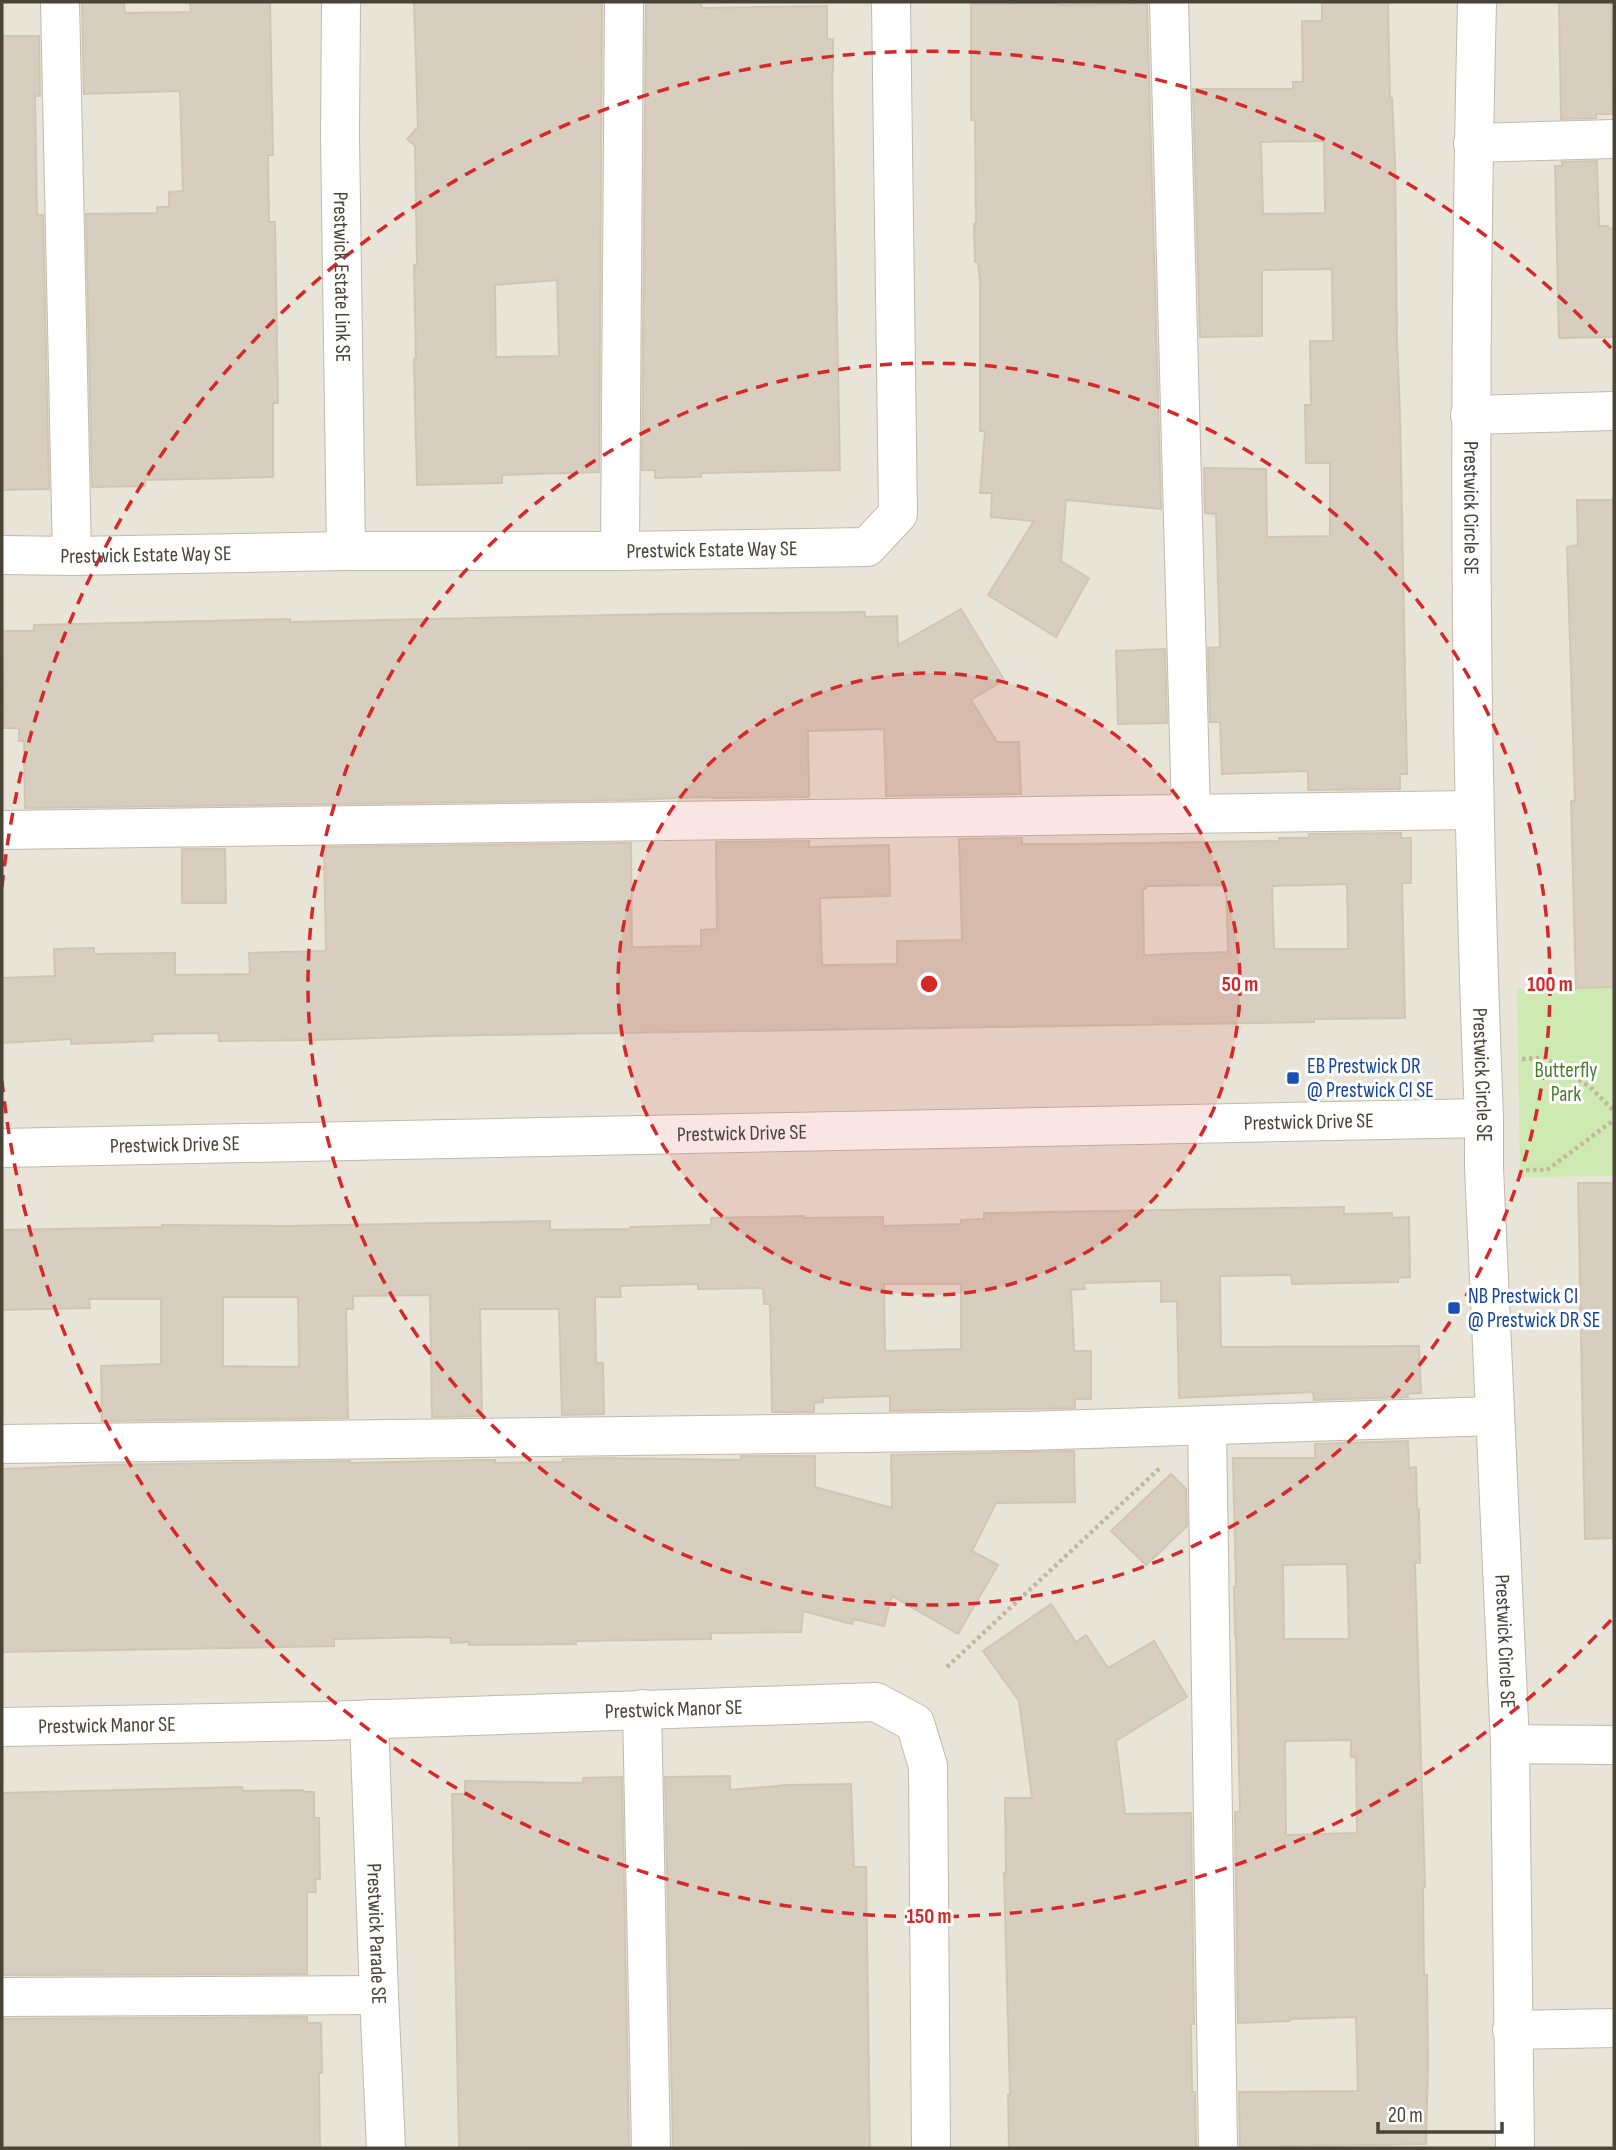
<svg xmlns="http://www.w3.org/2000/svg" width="1616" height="2150" font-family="'Sofia Sans Condensed',sans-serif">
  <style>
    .residential { fill: #e9e4d8 }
    .green { fill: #cfe9b3 }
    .building { fill: #d7cebf; stroke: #d2c6b2; stroke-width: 2; fill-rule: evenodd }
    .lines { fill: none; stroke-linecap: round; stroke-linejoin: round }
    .minor-casing { stroke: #c1baac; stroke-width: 40 }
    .path { stroke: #c3b79d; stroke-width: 4.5; stroke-dasharray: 3.5 3.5; stroke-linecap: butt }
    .minor { stroke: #fff; stroke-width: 38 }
    .ring { fill: none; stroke: #d62828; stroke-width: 3.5; stroke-dasharray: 12 9 }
    .transit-dot { fill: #1a4fb4; stroke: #fff; stroke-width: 2.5 }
    .labels { text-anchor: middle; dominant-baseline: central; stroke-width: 6; stroke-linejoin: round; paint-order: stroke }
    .street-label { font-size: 21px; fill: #494338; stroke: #fff }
    .transit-label { font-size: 21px; fill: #164399; stroke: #fff; text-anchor: start }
    .park-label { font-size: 21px; fill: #477d29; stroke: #fff }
    .centre { fill: #d62828; stroke: #fff; stroke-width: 3.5 }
    .ring-label { font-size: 21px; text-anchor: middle; font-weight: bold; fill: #d62828; stroke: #fff; stroke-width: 6; stroke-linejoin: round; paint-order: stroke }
  </style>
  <rect width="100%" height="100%" fill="#f5f2ea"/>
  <!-- residential -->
  <path class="residential" d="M 2,2 L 1614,2 L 1614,2148 L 2,2148 Z"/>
  <!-- green -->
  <path class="green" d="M 1614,988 L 1614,1176 L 1520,1177 L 1517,989 Z"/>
  <!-- building -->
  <path class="building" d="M 82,2 L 124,2 L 125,13 L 191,12 L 190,2 L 270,2 L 273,155 L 268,155 L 269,222 L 275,222 L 278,403 L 273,403 L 273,477 L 145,480 L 145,486 L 92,487 L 86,214 L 157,213 L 157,207 L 169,207 L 169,192 L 183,191 L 180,91 L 84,94 Z
    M 414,2 L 602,2 L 599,472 L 502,475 L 502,483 L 417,485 L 414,359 L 416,359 L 414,265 L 417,265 L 415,146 L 407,139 L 418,127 ZM 557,280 L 559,356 L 496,357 L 495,285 Z
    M 646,2 L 701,2 L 702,8 L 827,6 L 827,39 L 833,39 L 833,72 L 832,72 L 840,470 L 701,473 L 701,477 L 655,478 L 655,470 L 642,470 Z
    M 1322,2 L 1388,2 L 1390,98 L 1392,98 L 1395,162 L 1397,341 L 1400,413 L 1407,774 L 1400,774 L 1400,789 L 1308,790 L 1308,771 L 1222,774 L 1220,722 L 1210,722 L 1208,648 L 1220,647 L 1216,514 L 1205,513 L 1204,468 L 1266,469 L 1267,537 L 1330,536 L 1330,463 L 1306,463 L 1305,405 L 1311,405 L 1310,341 L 1333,341 L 1332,269 L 1262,270 L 1262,336 L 1200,337 L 1193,89 L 1293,89 L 1293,82 L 1303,82 L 1302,21 L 1322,21 ZM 1324,141 L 1325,213 L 1263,214 L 1261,142 Z
    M 1559,2 L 1611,2 L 1613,114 L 1596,114 L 1596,118 L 1561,119 Z
    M 1059,3 L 1059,5 L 1147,4 L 1161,509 L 1066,500 L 1061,561 L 1089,578 L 1056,637 L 988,595 L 1034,521 L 991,517 L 992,493 L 980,493 L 985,431 L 980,431 L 980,283 L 978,262 L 975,262 L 974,224 L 976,224 L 975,120 L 971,120 L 971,4 Z
    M 2,36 L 39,36 L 40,96 L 35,96 L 37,215 L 43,215 L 49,489 L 2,490 Z
    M 1597,161 L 1599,226 L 1608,226 L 1608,229 L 1614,228 L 1614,337 L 1559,338 L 1555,166 L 1562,166 L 1562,162 Z
    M 1577,500 L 1614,500 L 1614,987 L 1576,988 L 1571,801 L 1575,801 L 1567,547 L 1578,545 Z
    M 961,609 L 1004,680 L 971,700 L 997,742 L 1019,742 L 1021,794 L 886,796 L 884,729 L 808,731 L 809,797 L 716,798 L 703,797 L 630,800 L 25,808 L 24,741 L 19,741 L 19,728 L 4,728 L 2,631 L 34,631 L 34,625 L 290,619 L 290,622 L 665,614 L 865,612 L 865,617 L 897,616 L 898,645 Z
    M 1165,649 L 1167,723 L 1118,724 L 1116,651 Z
    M 1401,833 L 1401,838 L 1411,838 L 1411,883 L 1402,883 L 1405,1018 L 1314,1019 L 1314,1022 L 434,1036 L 315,1040 L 219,1041 L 219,1033 L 152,1034 L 153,1041 L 71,1044 L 71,1039 L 2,1043 L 2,978 L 55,976 L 54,949 L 94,948 L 94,954 L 175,953 L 175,975 L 250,974 L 249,953 L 326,951 L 324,847 L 631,843 L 632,947 L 701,946 L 701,930 L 717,929 L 716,842 L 809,841 L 809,847 L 889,845 L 890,896 L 820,898 L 822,965 L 897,964 L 897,941 L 962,940 L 959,839 L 1022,838 L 1022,844 L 1075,844 L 1279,841 L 1279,838 L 1309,838 L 1309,834 ZM 1347,884 L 1348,949 L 1274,949 L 1272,886 ZM 1226,885 L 1228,952 L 1144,955 L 1143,889 L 1146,889 L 1146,886 Z
    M 182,849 L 225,849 L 226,903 L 182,903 Z
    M 1578,1183 L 1614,1183 L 1614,1538 L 1585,1539 Z
    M 1344,1207 L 1344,1214 L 1392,1213 L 1392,1218 L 1409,1217 L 1410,1277 L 1398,1278 L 1398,1282 L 1292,1284 L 1291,1275 L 1220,1276 L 1221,1347 L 1419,1346 L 1421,1393 L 1407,1394 L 1408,1397 L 1314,1400 L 1313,1392 L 1179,1398 L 1177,1301 L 1161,1302 L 1161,1281 L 1084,1283 L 1085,1289 L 1071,1290 L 1074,1351 L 1091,1351 L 1091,1399 L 1075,1399 L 1075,1408 L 890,1411 L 890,1396 L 823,1398 L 823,1402 L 814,1403 L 814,1412 L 772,1412 L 770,1304 L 764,1304 L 763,1288 L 698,1289 L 698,1284 L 620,1286 L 621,1297 L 595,1297 L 596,1363 L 603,1363 L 604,1414 L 562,1415 L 559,1309 L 480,1309 L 482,1416 L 432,1417 L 430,1295 L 353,1296 L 353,1309 L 346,1309 L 348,1418 L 102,1421 L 101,1366 L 161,1364 L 161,1299 L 89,1299 L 90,1308 L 2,1310 L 2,1230 L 162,1227 L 162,1225 L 286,1226 L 550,1221 L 550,1230 L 630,1229 L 630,1227 L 711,1225 L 711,1218 L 804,1216 L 804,1218 L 883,1217 L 883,1226 L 961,1224 L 961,1220 L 984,1219 L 984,1213 ZM 884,1284 L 961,1284 L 961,1349 L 885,1351 ZM 223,1297 L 298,1297 L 299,1367 L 223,1366 Z
    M 1408,1441 L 1409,1468 L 1416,1467 L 1417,1509 L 1419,1509 L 1420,1563 L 1415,1563 L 1425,1887 L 1423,1887 L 1424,1975 L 1427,1975 L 1428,2066 L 1426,2144 L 1240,2147 L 1239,2092 L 1358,2091 L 1356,2017 L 1290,2019 L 1290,2021 L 1238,2023 L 1235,1812 L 1240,1812 L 1236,1635 L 1235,1635 L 1234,1587 L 1236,1587 L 1233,1458 L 1315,1458 L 1315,1444 ZM 1347,1564 L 1349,1639 L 1284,1639 L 1283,1565 ZM 1351,1740 L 1351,1757 L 1356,1757 L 1357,1833 L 1286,1835 L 1285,1741 Z
    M 1074,1451 L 1075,1502 L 996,1503 L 972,1551 L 998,1565 L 958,1634 L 892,1596 L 884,1626 L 853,1619 L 852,1624 L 803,1611 L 801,1632 L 711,1633 L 711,1639 L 576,1641 L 576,1644 L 469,1645 L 469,1642 L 451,1643 L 451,1638 L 432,1637 L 334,1639 L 334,1646 L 2,1652 L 2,1469 L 103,1465 L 350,1461 L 350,1463 L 483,1460 L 495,1460 L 495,1463 L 563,1462 L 563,1459 L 605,1458 L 741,1460 L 741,1456 L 815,1456 L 815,1487 L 892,1508 L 891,1455 Z
    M 1171,1474 L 1186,1489 L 1187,1526 L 1146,1565 L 1111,1531 Z
    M 1051,1604 L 1076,1642 L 1086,1635 L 1108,1668 L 1154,1641 L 1187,1697 L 1116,1741 L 1125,1814 L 1191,1813 L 1194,2024 L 1191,2024 L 1192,2092 L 1195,2092 L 1196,2147 L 1194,2148 L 1009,2148 L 1008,2095 L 1010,2095 L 1004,1873 L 1006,1873 L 1005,1798 L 1032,1798 L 1019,1701 L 983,1651 Z
    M 730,1776 L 730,1790 L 786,1785 L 851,1784 L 854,1867 L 866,1867 L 870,2148 L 673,2147 L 665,1777 Z
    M 622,1777 L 629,2148 L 459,2147 L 452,1794 L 465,1794 L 465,1781 L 583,1783 L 583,1778 Z
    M 242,1787 L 243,1791 L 303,1790 L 303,1792 L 314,1792 L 314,1818 L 319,1818 L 320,1879 L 315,1879 L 316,1892 L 307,1892 L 307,1974 L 2,1975 L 2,1793 Z
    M 307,2017 L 307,2023 L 321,2023 L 322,2073 L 319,2073 L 320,2148 L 2,2148 L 2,2019 Z"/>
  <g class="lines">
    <!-- minor casing -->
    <g class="minor-casing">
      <g id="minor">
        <path d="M 60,2 L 72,556"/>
        <path id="s1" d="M 341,2 L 340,135 L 346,551"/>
        <path d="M 1169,2 L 1191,813"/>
        <path id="s2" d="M 1477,2 C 1468,374 1469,746 1484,1118 L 1484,1168 L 1510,1744 L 1515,2148"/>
        <path d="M 1473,143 L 1614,139"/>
        <path d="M 1470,415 L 1614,411"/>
        <path d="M 620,551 L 624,2"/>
        <path id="s3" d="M 2,555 L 72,556 L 346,551 L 620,551 L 867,547 L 898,514 L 891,2"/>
        <path d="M 2,830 L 1473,810"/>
        <path id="s4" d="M 2,1148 L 1484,1118"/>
        <path d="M 1207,1425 L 1218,2148"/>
        <path d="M 2,1444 L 1025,1431 L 1495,1416"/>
        <path d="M 642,1709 L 651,2148"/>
        <path id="s5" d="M 369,1719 L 379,1995 L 386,2148"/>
        <path id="s6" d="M 2,1727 L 325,1721 L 876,1702 L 915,1723 L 928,1766 L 931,2148"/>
        <path d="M 1510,1744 L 1614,1745"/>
        <path d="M 2,1997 L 379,1995"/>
        <path d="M 1512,2030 L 1614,2028"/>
      </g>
    </g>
    <!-- path -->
    <path class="path" d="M 1522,1059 L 1545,1058 L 1590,1087 L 1614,1111
      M 1526,1170 L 1547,1170 L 1614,1120
      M 947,1667 L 1161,1467"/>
    <!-- minor -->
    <use href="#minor" class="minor"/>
  </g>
  <!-- distance rings -->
  <circle cx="929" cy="984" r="311" fill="#d62828" fill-opacity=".12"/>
  <g class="ring">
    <circle cx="929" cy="984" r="311"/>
    <circle cx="929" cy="984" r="621"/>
    <path d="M1611 1620A932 932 0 0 1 2 1081M2 887A932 932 0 0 1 1611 348"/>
  </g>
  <!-- markers -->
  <g class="transit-dot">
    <rect x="1286" y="1071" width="14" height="14" rx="3.5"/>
    <rect x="1447" y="1301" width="14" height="14" rx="3.5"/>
  </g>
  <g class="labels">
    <!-- street labels -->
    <g class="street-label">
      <text stroke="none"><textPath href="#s1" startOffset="275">Prestwick Estate Link SE</textPath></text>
      <text stroke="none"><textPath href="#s2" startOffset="506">Prestwick Circle SE</textPath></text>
      <text stroke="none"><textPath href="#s3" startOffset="710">Prestwick Estate Way SE</textPath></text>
      <text stroke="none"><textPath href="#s3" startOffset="144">Prestwick Estate Way SE</textPath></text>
      <text stroke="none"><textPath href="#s2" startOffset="1073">Prestwick Circle SE</textPath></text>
      <text stroke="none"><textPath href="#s4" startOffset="1307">Prestwick Drive SE</textPath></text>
      <text stroke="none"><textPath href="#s4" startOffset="740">Prestwick Drive SE</textPath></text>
      <text stroke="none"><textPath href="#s4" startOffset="173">Prestwick Drive SE</textPath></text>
      <text stroke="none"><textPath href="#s2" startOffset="1640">Prestwick Circle SE</textPath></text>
      <text stroke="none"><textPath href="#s6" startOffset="672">Prestwick Manor SE</textPath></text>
      <text stroke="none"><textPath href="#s6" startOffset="105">Prestwick Manor SE</textPath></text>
      <text stroke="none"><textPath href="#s5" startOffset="215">Prestwick Parade SE</textPath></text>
    </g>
    <!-- transit labels -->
    <g class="transit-label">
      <text x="1307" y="1066">EB Prestwick DR<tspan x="1307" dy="24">@ Prestwick CI SE</tspan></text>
      <text x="1468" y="1296">NB Prestwick CI<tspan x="1468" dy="24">@ Prestwick DR SE</tspan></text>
    </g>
    <!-- park labels -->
    <g class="park-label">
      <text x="1566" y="1070">Butterfly<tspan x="1566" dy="24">Park</tspan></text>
    </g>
  </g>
  <circle cx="929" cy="984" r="10" class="centre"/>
  <g class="ring-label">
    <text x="1240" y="991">50 m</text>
    <text x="1550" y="991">100 m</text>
    <text x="929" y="1923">150 m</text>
  </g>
  <!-- border -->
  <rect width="1616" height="2150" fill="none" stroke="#494338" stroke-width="7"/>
  <!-- scale -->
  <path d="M1378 2122v10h124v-10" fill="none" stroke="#494338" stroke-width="3.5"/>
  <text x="1388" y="2122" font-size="21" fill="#494338" stroke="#ffffff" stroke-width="5" paint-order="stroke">20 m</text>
</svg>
